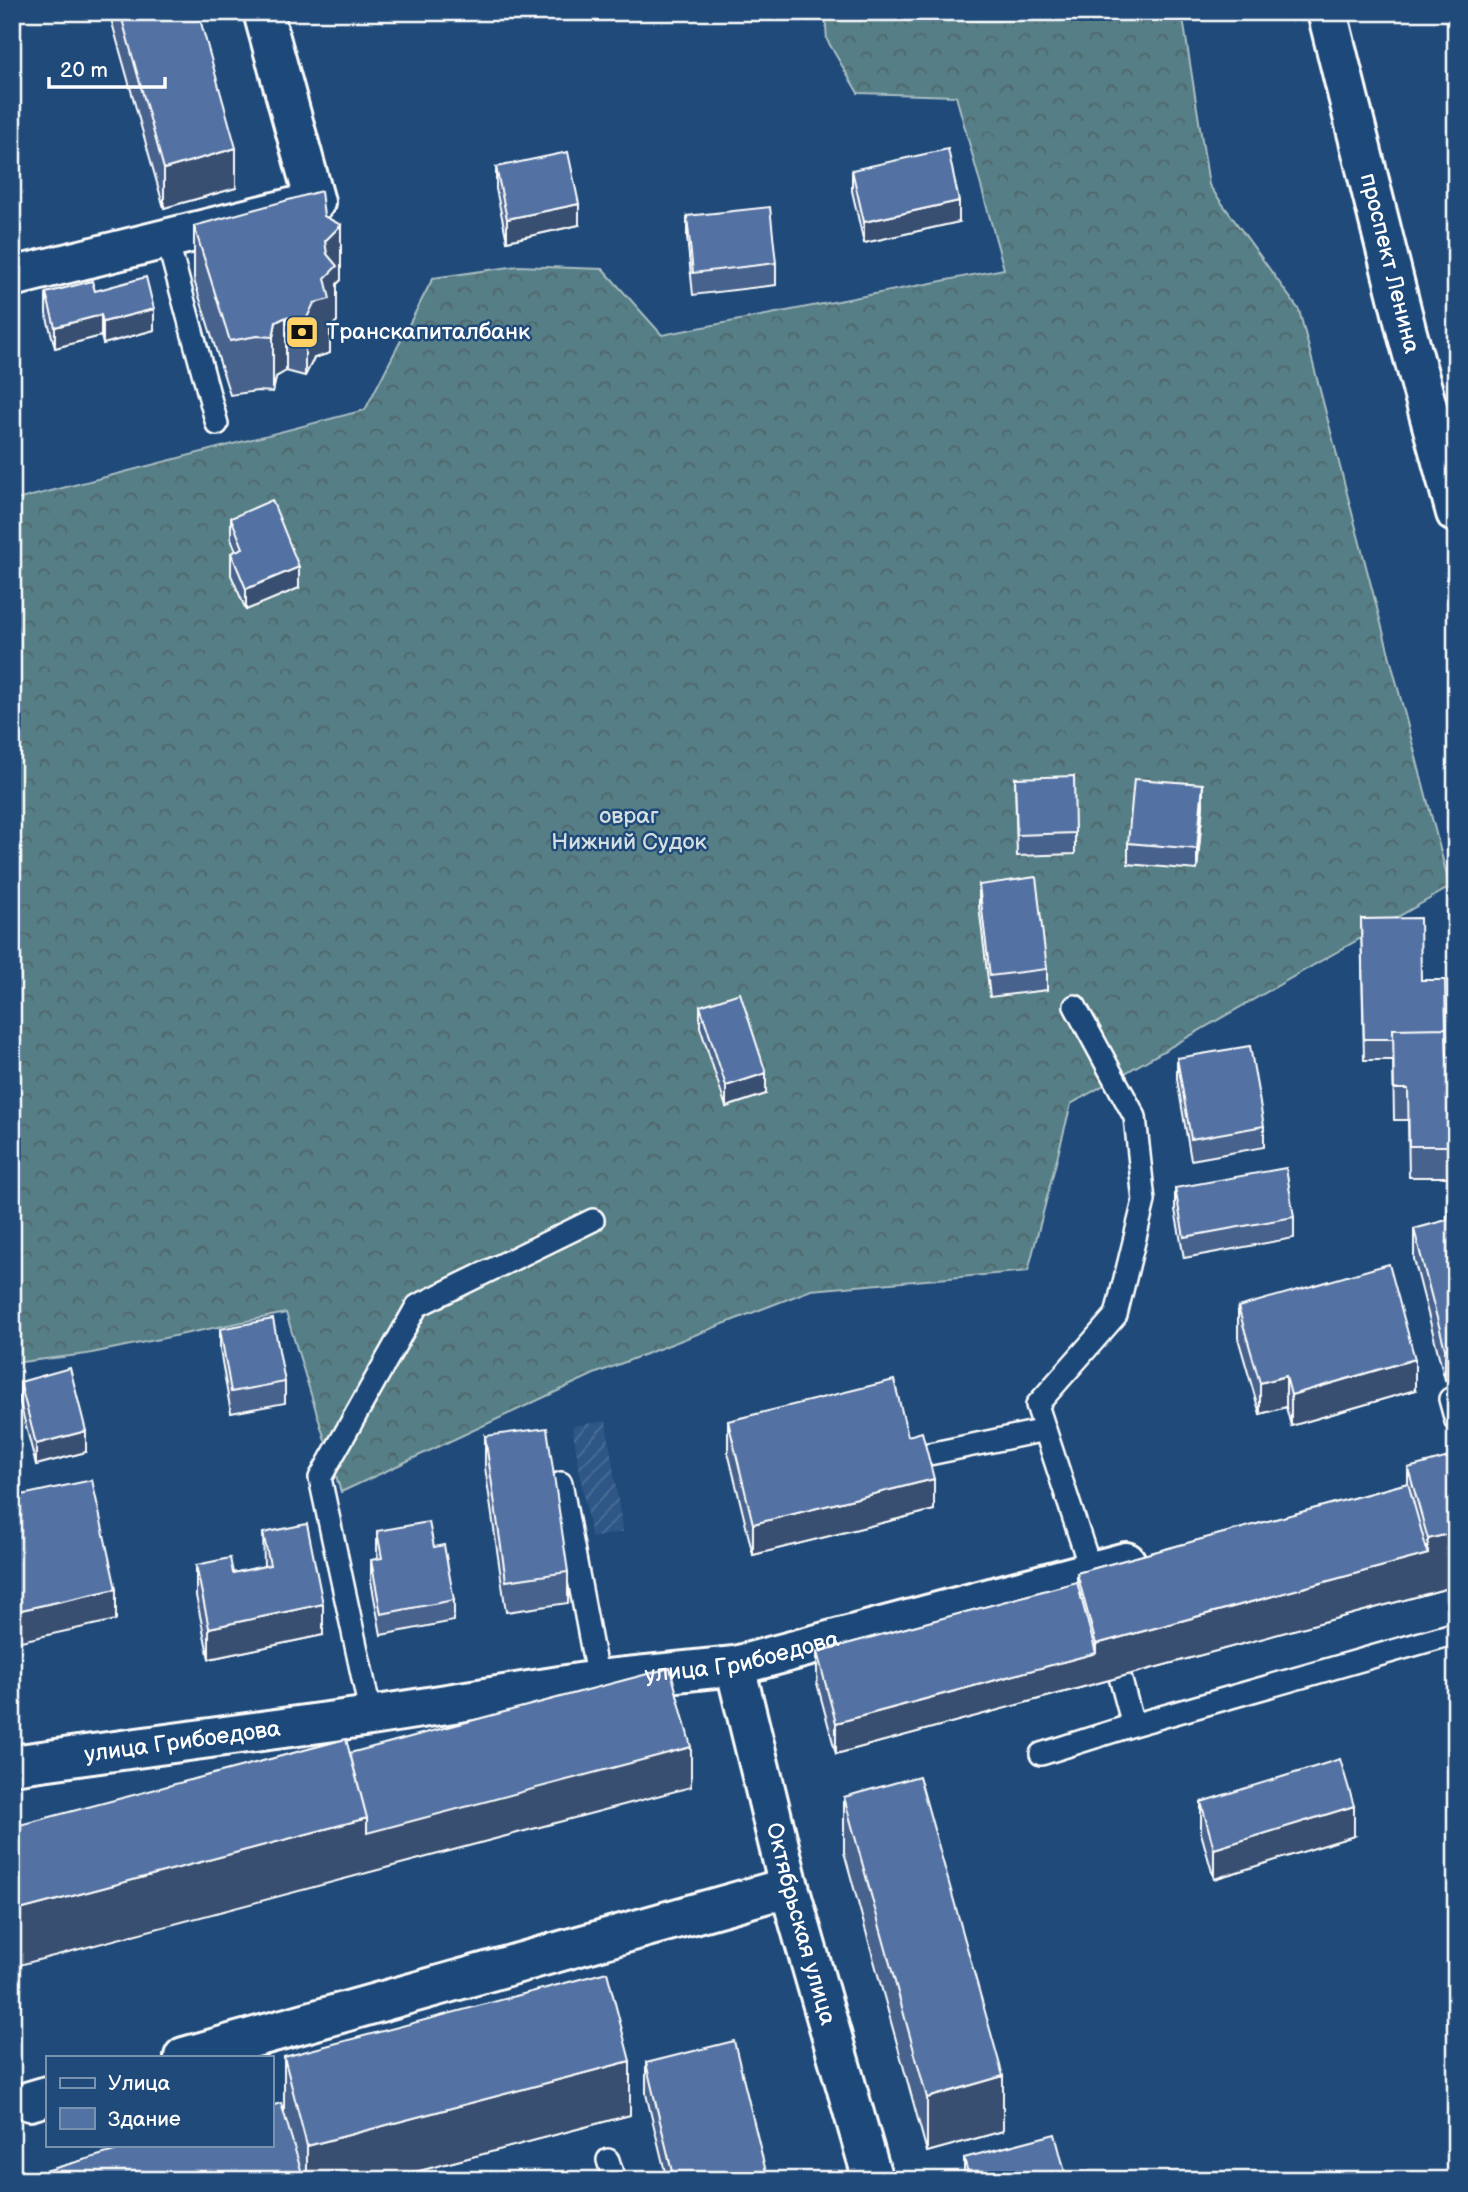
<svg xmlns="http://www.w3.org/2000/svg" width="1468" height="2192" font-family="'Balsamiq Sans',sans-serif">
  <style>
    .industrial { fill: url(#industrial-furrows) }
    .forest { fill: url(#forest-crowns); stroke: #aabec2; stroke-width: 2 }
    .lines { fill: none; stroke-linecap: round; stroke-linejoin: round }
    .lane-casing { stroke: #fff; stroke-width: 26 }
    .street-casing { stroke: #fff; stroke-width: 44 }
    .primary-casing { stroke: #fff; stroke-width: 44 }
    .lane { stroke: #1f4a7a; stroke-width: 21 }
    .street { stroke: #1f4a7a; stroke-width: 38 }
    .primary { stroke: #1f4a7a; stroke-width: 38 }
    .wall { fill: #47628c; stroke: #fff; stroke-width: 2 }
    .shaded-wall { fill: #395072; stroke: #fff; stroke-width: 2 }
    .building { fill: #5272a3; stroke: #fff; stroke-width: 2 }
    .labels { text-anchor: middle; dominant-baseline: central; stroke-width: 5; stroke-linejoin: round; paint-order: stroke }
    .street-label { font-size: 23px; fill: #fff; stroke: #1f4a7a }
    .poi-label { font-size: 23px; fill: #fff; stroke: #1f4a7a; text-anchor: start }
    .park-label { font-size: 23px; fill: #d4dfe1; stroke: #1f4a7a }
  </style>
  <defs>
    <pattern id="industrial-furrows" width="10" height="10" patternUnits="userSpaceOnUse" patternTransform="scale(1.75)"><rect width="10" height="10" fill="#2e5686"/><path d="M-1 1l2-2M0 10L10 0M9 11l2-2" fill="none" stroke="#4d6f98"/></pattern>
    <pattern id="forest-crowns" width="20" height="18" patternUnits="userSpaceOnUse" patternTransform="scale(1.75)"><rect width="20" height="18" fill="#557e86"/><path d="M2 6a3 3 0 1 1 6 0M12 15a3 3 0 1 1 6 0" fill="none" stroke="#506569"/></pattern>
  </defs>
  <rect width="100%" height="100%" fill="#1f4a7a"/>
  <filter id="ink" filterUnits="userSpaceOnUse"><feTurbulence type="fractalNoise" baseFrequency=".0143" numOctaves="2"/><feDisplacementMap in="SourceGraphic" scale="14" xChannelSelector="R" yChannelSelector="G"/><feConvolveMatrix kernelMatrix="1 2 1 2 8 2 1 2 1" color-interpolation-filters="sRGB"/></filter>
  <g filter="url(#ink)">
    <!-- industrial -->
    <path class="industrial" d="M 606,1421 L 623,1532 L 591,1538 L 572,1426 Z"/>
    <!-- forest -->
    <path class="forest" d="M 825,12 L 1182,12 L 1209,185 L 1299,310 L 1450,887 L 1071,1104 L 1028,1271 L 811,1290 L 594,1374 L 341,1492 L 286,1313 L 87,1354 L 12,1363 L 12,501 L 365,410 L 433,278 L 517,266 L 603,269 L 662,335 L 1004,269 L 956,96 L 858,93 L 827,40 Z"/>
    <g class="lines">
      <!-- lane casing -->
      <g class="lane-casing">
        <path id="lane" d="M 167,239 L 217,424
          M 1075,1006 L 1135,1117 L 1144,1201 L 1116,1315 L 1037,1405 L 1094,1580
          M 1450,1399 L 1456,1421
          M 900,1460 L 1045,1430
          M 561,1483 L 598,1680
          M 1113,1651 L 1133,1725
          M 371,1716 L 320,1478 L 417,1306 L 593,1220
          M 1041,1754 L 1133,1725 L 1456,1633
          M 608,2160 L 614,2180"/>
      </g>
      <!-- street casing -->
      <g class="street-casing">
        <g id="street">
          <path d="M 12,277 L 315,202 L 263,12"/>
          <path id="s1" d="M 735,1666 L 789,1887 L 873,2180"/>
          <path id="s2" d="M 12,1765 L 371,1716 L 598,1680 L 735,1666 L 1126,1562"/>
          <path d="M 184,2057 L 789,1887"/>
          <path d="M 30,2101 L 47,2096"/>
        </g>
      </g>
      <!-- primary casing -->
      <g class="primary-casing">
        <g id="primary">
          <path id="s3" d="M 1327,12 L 1407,333 L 1456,513"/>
        </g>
      </g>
      <!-- lane -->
      <use href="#lane" class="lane"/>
      <!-- street -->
      <use href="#street" class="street"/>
      <!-- primary -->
      <use href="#primary" class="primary"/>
    </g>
    <!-- wall -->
    <path class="wall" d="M 109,12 L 198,12 L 236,188 L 164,208 Z
      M 496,167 L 579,225 L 507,241 L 496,189 Z
      M 852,170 L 959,222 L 864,243 L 852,191 Z
      M 324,216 L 341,280 L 337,284 L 337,321 L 330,328 L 330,353 L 314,358 L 305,376 L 286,371 L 276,377 L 273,392 L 257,391 L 230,395 L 194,280 L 194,226 Z
      M 687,216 L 776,263 L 776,285 L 693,295 L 687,237 Z
      M 95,291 L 154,330 L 103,344 L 101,336 L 55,348 L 46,314 L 46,293 Z
      M 231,518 L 299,588 L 246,610 L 231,575 L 231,553 L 236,551 L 231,539 Z
      M 1015,778 L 1075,833 L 1075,854 L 1017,856 Z
      M 1203,805 L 1197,870 L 1128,864 L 1128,843 Z
      M 979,885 L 1047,969 L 1047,990 L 990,997 L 979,906 Z
      M 1361,919 L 1421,980 L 1447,1057 L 1456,1057 L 1456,1177 L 1409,1177 L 1408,1120 L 1394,1120 L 1393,1060 L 1364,1060 Z
      M 700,1006 L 766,1094 L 726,1107 L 700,1027 Z
      M 1177,1058 L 1264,1126 L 1264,1147 L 1191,1160 L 1177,1079 Z
      M 1175,1188 L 1294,1217 L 1294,1238 L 1184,1258 L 1175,1210 Z
      M 1447,1220 L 1445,1380 L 1414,1259 L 1414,1229 Z
      M 1238,1307 L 1415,1390 L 1291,1426 L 1286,1407 L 1260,1414 L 1238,1338 Z
      M 220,1329 L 285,1382 L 285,1403 L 231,1413 L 220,1350 Z
      M 20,1382 L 86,1452 L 36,1465 L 20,1403 Z
      M 728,1421 L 908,1436 L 934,1510 L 753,1555 L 728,1452 Z
      M 485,1436 L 568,1572 L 568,1603 L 506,1612 L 485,1467 Z
      M 1408,1468 L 1456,1586 L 836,1754 L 817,1683 L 817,1652 L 1077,1582 L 1077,1573 L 1408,1483 Z
      M 377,1531 L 434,1547 L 454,1600 L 454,1621 L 381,1635 L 371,1581 L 371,1560 L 378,1559 L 377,1552 Z
      M 263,1533 L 323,1635 L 209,1659 L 196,1596 L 196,1565 L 233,1573 L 264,1566 Z
      M 844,1797 L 1003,2131 L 927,2152 L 844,1852 Z
      M 1201,1802 L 1354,1836 L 1214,1879 L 1201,1833 Z
      M 284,2057 L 630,2115 L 385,2180 L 14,2180 L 284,2112 Z
      M 646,2063 L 768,2180 L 667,2180 L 646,2094 Z
      M 964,2158 L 1067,2180 L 964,2180 Z"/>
    <!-- shaded-wall -->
    <path class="shaded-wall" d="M 236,148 L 236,188 L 164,208 L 164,169 Z
      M 959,201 L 959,222 L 864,243 L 864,222 Z
      M 579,204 L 579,225 L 507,241 L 507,219 Z
      M 341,225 L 341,280 L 337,284 L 337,321 L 330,328 L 330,353 L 314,358 L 305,376 L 305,322 L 325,241 Z
      M 154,309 L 154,330 L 103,344 L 103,322 Z
      M 101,315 L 101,336 L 55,348 L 55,327 Z
      M 286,317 L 286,371 L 276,377 L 273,392 L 273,337 L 276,322 Z
      M 299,567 L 299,588 L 246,610 L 246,589 Z
      M 1203,784 L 1203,805 L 1197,870 L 1197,849 Z
      M 766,1073 L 766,1094 L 726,1107 L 726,1086 Z
      M 1456,1347 L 1456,1377 L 1445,1380 L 1445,1349 Z
      M 1415,1359 L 1415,1390 L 1291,1426 L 1291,1395 Z
      M 1286,1376 L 1286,1407 L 1260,1414 L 1260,1383 Z
      M 86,1431 L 86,1452 L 36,1465 L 36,1444 Z
      M 934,1479 L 934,1510 L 753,1555 L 753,1524 Z
      M 1456,1532 L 1456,1586 L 836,1754 L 836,1723 L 1096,1653 L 1096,1644 L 1428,1554 L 1428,1539 Z
      M 116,1589 L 116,1620 L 12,1643 L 12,1612 Z
      M 323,1604 L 323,1635 L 209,1659 L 209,1628 Z
      M 691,1747 L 691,1787 L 12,1967 L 12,1912 L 367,1818 Z
      M 1354,1806 L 1354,1836 L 1214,1879 L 1214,1849 Z
      M 630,2061 L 630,2115 L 385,2180 L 307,2180 L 307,2146 Z
      M 1003,2076 L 1003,2131 L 927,2152 L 927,2098 Z"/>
    <!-- building -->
    <path class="building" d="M 120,12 L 198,12 L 236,148 L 164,169 Z
      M 948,149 L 959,201 L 864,222 L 852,170 Z
      M 568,152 L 579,204 L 507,219 L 496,167 Z
      M 321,191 L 324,216 L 341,225 L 325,241 L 327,254 L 337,266 L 325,278 L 330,299 L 314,303 L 305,322 L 286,317 L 276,322 L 273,337 L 257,336 L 230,341 L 194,226 Z
      M 770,207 L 776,263 L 693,273 L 687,216 Z
      M 146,277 L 154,309 L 103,322 L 101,315 L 55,327 L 46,293 L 92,281 L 95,291 Z
      M 272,500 L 299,567 L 246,589 L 231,553 L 243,548 L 231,518 Z
      M 1074,776 L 1075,833 L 1017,835 L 1015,778 Z
      M 1134,779 L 1203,784 L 1197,849 L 1128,843 Z
      M 1036,877 L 1047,969 L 990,976 L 979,885 Z
      M 1420,918 L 1421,980 L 1445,980 L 1446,1028 L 1393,1029 L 1393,1039 L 1364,1039 L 1361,919 Z
      M 740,993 L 766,1073 L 726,1086 L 700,1006 Z
      M 1446,1028 L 1447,1057 L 1456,1057 L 1456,1146 L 1409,1146 L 1408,1089 L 1394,1089 L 1393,1029 Z
      M 1250,1046 L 1264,1126 L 1191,1139 L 1177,1058 Z
      M 1286,1168 L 1294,1217 L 1184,1237 L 1175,1188 Z
      M 1456,1203 L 1456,1347 L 1445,1349 L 1414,1229 L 1447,1220 L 1448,1208 Z
      M 1389,1264 L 1415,1359 L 1291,1395 L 1286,1376 L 1260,1383 L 1238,1307 Z
      M 273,1319 L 285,1382 L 231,1392 L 220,1329 Z
      M 70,1368 L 86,1431 L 36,1444 L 20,1382 Z
      M 894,1380 L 908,1436 L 922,1432 L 934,1479 L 753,1524 L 728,1421 Z
      M 547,1428 L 568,1572 L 506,1581 L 485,1436 Z
      M 1456,1455 L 1456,1532 L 1428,1539 L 1408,1468 Z
      M 92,1480 L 116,1589 L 12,1612 L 12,1497 Z
      M 1408,1483 L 1428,1554 L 1096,1644 L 1077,1573 Z
      M 429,1522 L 434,1547 L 444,1545 L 454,1600 L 381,1614 L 371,1560 L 382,1558 L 377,1531 Z
      M 307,1524 L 323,1604 L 209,1628 L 196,1565 L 230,1558 L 233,1573 L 270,1565 L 263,1533 Z
      M 1077,1582 L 1096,1653 L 836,1723 L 817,1652 Z
      M 670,1668 L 691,1747 L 367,1833 L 367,1818 L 350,1753 Z
      M 346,1739 L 367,1818 L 12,1912 L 12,1827 Z
      M 1340,1759 L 1354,1806 L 1214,1849 L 1201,1802 Z
      M 919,1776 L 1003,2076 L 927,2098 L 844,1797 Z
      M 607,1972 L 630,2061 L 307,2146 L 284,2057 Z
      M 734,2041 L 768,2180 L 674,2180 L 646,2063 Z
      M 281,2103 L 304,2180 L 14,2180 L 135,2145 L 271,2145 L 271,2106 Z
      M 1055,2134 L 1067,2180 L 970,2180 L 964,2158 Z"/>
  </g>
  <!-- icons -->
  <defs>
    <g id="bank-square" transform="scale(1.75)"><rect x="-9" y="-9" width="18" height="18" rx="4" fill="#ffd166" stroke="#1f4a7a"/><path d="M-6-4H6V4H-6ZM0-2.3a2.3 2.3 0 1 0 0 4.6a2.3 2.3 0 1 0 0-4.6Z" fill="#111"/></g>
  </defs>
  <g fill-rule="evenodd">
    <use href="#bank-square" x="302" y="332"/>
  </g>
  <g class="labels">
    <!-- street labels -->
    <g class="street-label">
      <text stroke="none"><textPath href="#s3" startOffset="259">проспект Ленина</textPath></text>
      <text stroke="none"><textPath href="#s2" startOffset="738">улица Грибоедова</textPath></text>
      <text stroke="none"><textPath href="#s2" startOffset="172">улица Грибоедова</textPath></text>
      <text stroke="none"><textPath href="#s1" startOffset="266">Октябрьская улица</textPath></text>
    </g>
    <!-- poi labels -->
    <g class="poi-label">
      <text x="326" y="332">Транскапиталбанк</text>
    </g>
    <!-- park labels -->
    <g class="park-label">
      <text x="629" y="816">овраг<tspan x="629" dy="26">Нижний Судок</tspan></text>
    </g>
  </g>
  <!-- margin -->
  <rect width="1468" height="2192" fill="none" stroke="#1f4a7a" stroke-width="42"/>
  <rect x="21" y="21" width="1426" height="2150" fill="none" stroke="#fff" stroke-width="2.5" filter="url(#ink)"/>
  <!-- legend -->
  <rect x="46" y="2056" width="228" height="91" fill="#1f4a7a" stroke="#7992af" stroke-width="2"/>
  <rect x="60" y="2078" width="35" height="10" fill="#1f4a7a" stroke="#7992af" stroke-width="2"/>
  <text x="108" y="2090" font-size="21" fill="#ffffff">Улица</text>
  <rect x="60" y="2108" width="35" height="21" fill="#5272a3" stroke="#7992af" stroke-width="2"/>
  <text x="108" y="2126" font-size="21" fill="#ffffff">Здание</text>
  <!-- scale -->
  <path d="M49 77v10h116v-10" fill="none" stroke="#ffffff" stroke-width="3.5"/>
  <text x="60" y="77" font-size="21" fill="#ffffff" stroke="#1f4a7a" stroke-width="5" paint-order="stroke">20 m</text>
</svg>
